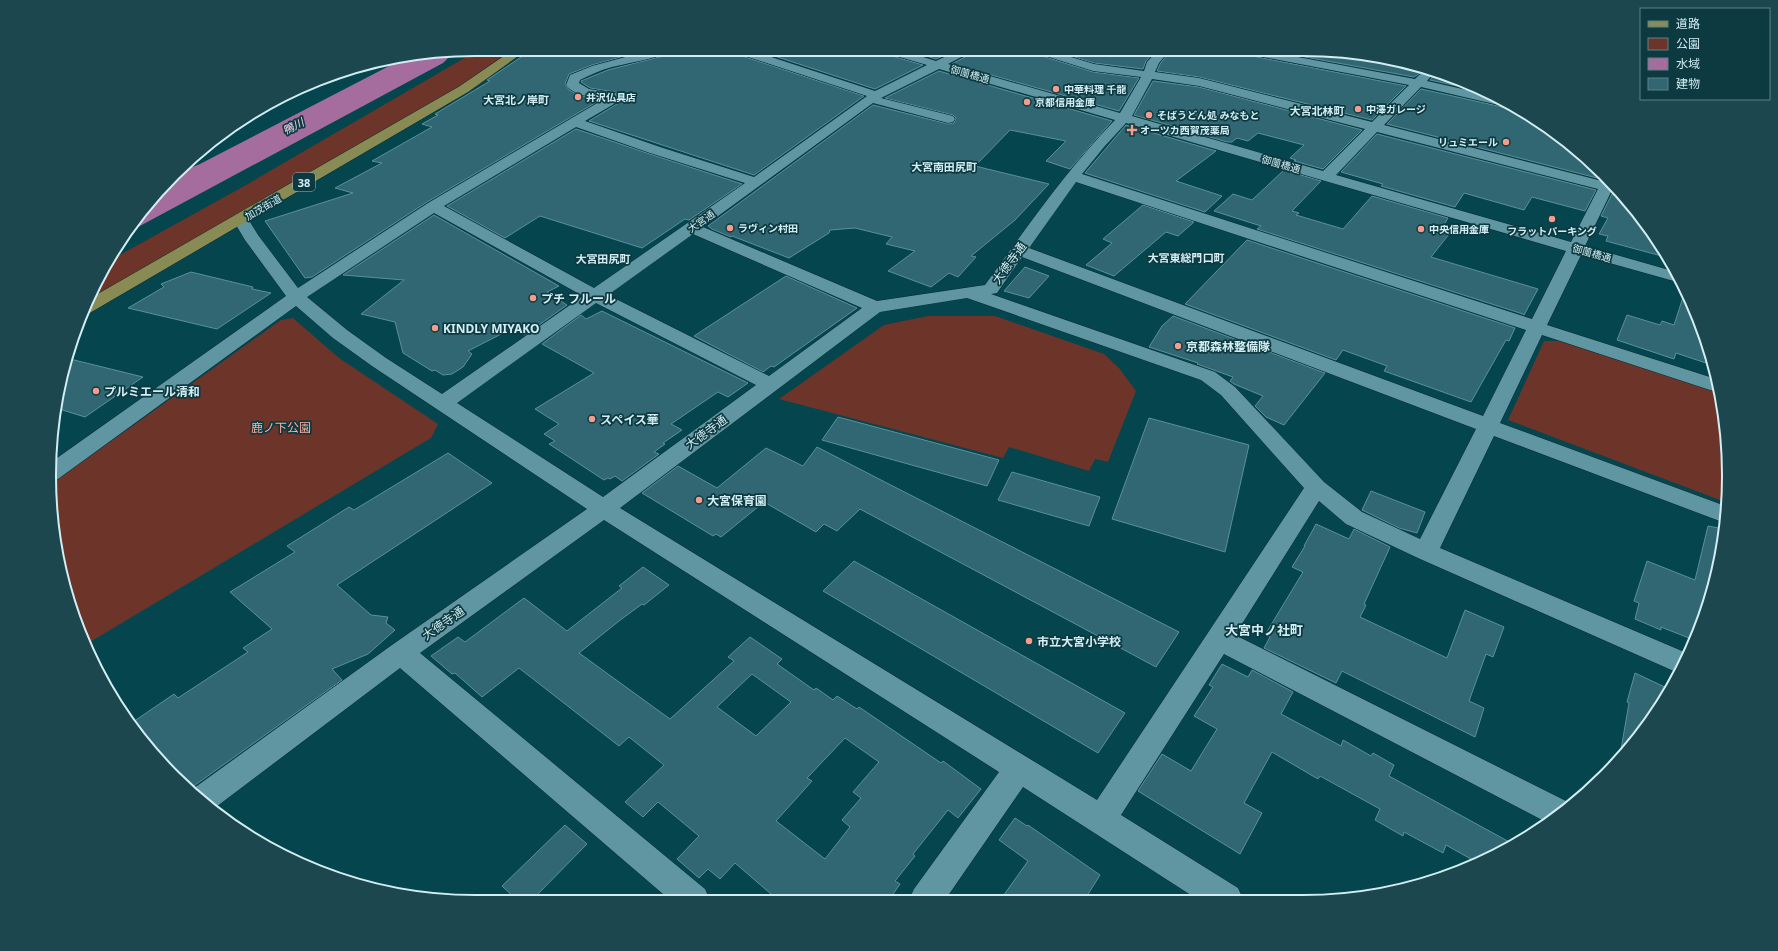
<svg xmlns="http://www.w3.org/2000/svg" width="1778" height="951" font-family="'Noto Sans','Noto Sans JP',sans-serif">
  <style>
    .green { fill: #6d342a }
    .water { fill: #a46d9d }
    .building { fill: #316772; stroke: #5a909b; fill-rule: evenodd }
    .lines { fill: none; stroke-linecap: round; stroke-linejoin: round }
    .minor-casing { stroke: #0a282d; stroke-width: 1 }
    .major-casing { stroke: #0a282d; stroke-width: 1 }
    .minor { fill: #6096a1; fill-rule: evenodd }
    .major { fill: #888b54; fill-rule: evenodd }
    .poi-dot { fill: #f49d8c; stroke: #0d3940; stroke-width: 1.5 }
    .labels { text-anchor: middle; dominant-baseline: central; stroke-width: 3.5; stroke-linejoin: round; paint-order: stroke }
    .far-street-label { font-size: 10px; fill: #d2eef4; stroke: #0d3940 }
    .far-poi-label { font-size: 10px; font-weight: bold; fill: #d2eef4; stroke: #0d3940; text-anchor: start }
    .far-neighbourhood-label { font-size: 11px; font-weight: bold; fill: #d2eef4; stroke: #0d3940 }
    .far-water-label { font-size: 11px; font-style: italic; fill: #f7d7f2; stroke: #0d3940 }
    .shield { fill: #0d3940; stroke: #97b8be; stroke-width: 1 }
    .shield-label { font-size: 11px; font-weight: bold; fill: #d2eef4 }
    .street-label { font-size: 12px; fill: #d2eef4; stroke: #0d3940 }
    .poi-label { font-size: 12px; font-weight: bold; fill: #d2eef4; stroke: #0d3940; text-anchor: start }
    .park-label { font-size: 12px; fill: #ffac9c; stroke: #0d3940 }
    .neighbourhood-label { font-size: 13px; font-weight: bold; fill: #d2eef4; stroke: #0d3940 }
    .rim { fill: none; stroke: #d2eef4; stroke-width: 2 }
  </style>
  <rect width="100%" height="100%" fill="#05454e"/>
  <!-- green -->
  <path class="green" d="M 480,49 L 517,49 L 490,69 L 86,303 L 109,261 L 246,185 Z
    M 928,316 L 995,316 L 1104,354 L 1119,368 L 1136,391 L 1108,462 L 1095,459 L 1089,471 L 1009,447 L 1003,458 L 779,399 L 884,325 Z
    M 293,318 L 339,358 L 438,424 L 431,438 L 85,645 L 63,586 L 50,504 L 50,485 L 281,320 Z
    M 1544,341 L 1559,341 L 1719,393 L 1725,420 L 1728,503 L 1508,420 Z"/>
  <!-- water -->
  <path class="water" d="M 455,51 L 443,63 L 125,234 L 155,194 L 176,174 L 200,164 L 393,64 L 405,56 Z"/>
  <!-- building -->
  <path class="building" d="M 533,49 L 649,49 L 592,65 L 569,74 L 565,84 L 569,90 L 578,95 L 600,100 L 427,202 L 312,277 L 305,278 L 265,221 L 353,193 L 335,188 L 382,163 L 372,161 L 432,127 L 422,124 L 438,115 L 435,114 L 490,81 L 487,80 Z
    M 674,49 L 727,49 L 730,52 L 864,96 L 754,175 L 589,121 L 622,101 L 623,97 L 621,93 L 590,88 L 581,82 L 581,81 L 608,70 L 663,56 Z
    M 753,49 L 876,49 L 879,52 L 923,65 L 875,89 Z
    M 904,49 L 936,49 L 957,50 L 936,59 Z
    M 973,50 L 1030,50 L 1033,53 L 1093,72 L 1139,78 L 1119,111 L 952,64 L 972,53 Z
    M 1052,50 L 1156,50 L 1146,61 L 1143,69 L 1094,63 Z
    M 1171,50 L 1235,50 L 1242,54 L 1406,86 L 1372,120 L 1199,77 L 1157,71 L 1160,64 Z
    M 1267,50 L 1330,50 L 1413,64 L 1494,94 L 1430,80 L 1434,75 L 1430,70 L 1423,71 L 1414,77 Z
    M 939,71 L 1112,121 L 1070,169 L 1046,161 L 1066,141 L 1010,130 L 975,166 L 1049,184 L 1015,220 L 971,256 L 976,257 L 958,277 L 949,273 L 931,287 L 888,271 L 915,251 L 886,244 L 892,237 L 855,228 L 830,230 L 829,233 L 789,258 L 732,236 L 731,237 L 712,229 L 708,226 L 873,105 L 948,124 L 954,123 L 956,118 L 953,115 L 885,98 Z
    M 1153,81 L 1199,87 L 1362,130 L 1323,169 L 1294,161 L 1296,160 L 1290,158 L 1304,145 L 1258,133 L 1248,141 L 1237,138 L 1232,142 L 1227,142 L 1134,115 Z
    M 1421,89 L 1507,108 L 1513,107 L 1562,137 L 1604,176 L 1601,179 L 1387,124 Z
    M 1126,125 L 1216,151 L 1176,181 L 1222,196 L 1205,212 L 1085,173 Z
    M 576,129 L 650,154 L 742,184 L 689,220 L 685,219 L 642,248 L 540,216 L 505,238 L 447,206 Z
    M 1377,134 L 1596,190 L 1585,211 L 1532,197 L 1524,210 L 1464,193 L 1455,207 L 1381,186 L 1383,184 L 1341,172 Z
    M 1284,170 L 1321,181 L 1292,211 L 1299,213 L 1296,215 L 1343,229 L 1372,196 L 1448,218 L 1441,230 L 1450,233 L 1431,257 L 1538,289 L 1524,315 L 1523,314 L 1257,229 L 1261,226 L 1214,211 L 1233,194 L 1252,200 Z
    M 1622,193 L 1623,194 L 1669,258 L 1606,241 L 1608,236 L 1599,234 L 1608,218 L 1601,216 L 1612,194 Z
    M 1143,205 L 1194,222 L 1178,236 L 1166,232 L 1114,276 L 1086,265 L 1112,243 L 1103,239 Z
    M 434,215 L 559,286 L 547,292 L 567,305 L 525,335 L 513,328 L 468,351 L 472,354 L 463,367 L 452,374 L 443,375 L 435,370 L 432,371 L 403,353 L 395,322 L 361,314 L 404,280 L 343,275 Z
    M 1247,240 L 1515,328 L 1509,341 L 1506,340 L 1471,402 L 1384,371 L 1387,366 L 1343,350 L 1336,360 L 1185,304 Z
    M 1025,267 L 1049,276 L 1029,298 L 1004,291 Z
    M 191,272 L 253,287 L 252,289 L 271,293 L 217,329 L 128,308 L 164,287 L 161,284 Z
    M 786,276 L 857,308 L 774,367 L 771,366 L 763,372 L 694,336 Z
    M 1685,291 L 1706,339 L 1712,365 L 1676,353 L 1674,359 L 1617,340 L 1627,315 L 1660,325 L 1662,321 L 1674,325 Z
    M 602,311 L 748,383 L 728,397 L 718,392 L 671,424 L 682,430 L 663,443 L 665,444 L 654,452 L 659,454 L 622,481 L 615,476 L 610,479 L 608,478 L 604,480 L 549,444 L 555,441 L 544,434 L 559,424 L 535,409 L 594,373 L 542,344 L 581,315 L 586,319 Z
    M 1173,316 L 1325,373 L 1284,425 L 1266,417 L 1255,406 L 1263,396 L 1234,384 L 1230,381 L 1233,377 L 1197,364 L 1198,363 L 1149,347 L 1162,326 Z
    M 66,358 L 143,377 L 85,417 L 56,408 Z
    M 838,417 L 999,460 L 987,486 L 822,440 Z
    M 1149,418 L 1249,445 L 1225,552 L 1112,519 Z
    M 817,447 L 879,479 L 1179,632 L 1156,667 L 860,509 L 837,531 L 824,524 L 816,532 L 764,502 L 721,537 L 716,534 L 713,536 L 642,493 L 678,466 L 717,488 L 766,448 L 803,466 Z
    M 448,453 L 492,483 L 337,585 L 371,615 L 388,617 L 386,623 L 395,630 L 368,654 L 332,669 L 342,680 L 191,788 L 189,785 L 186,788 L 174,777 L 130,724 L 174,694 L 178,698 L 248,652 L 243,648 L 272,629 L 230,592 L 295,552 L 287,546 L 349,507 L 354,510 Z
    M 1012,472 L 1100,497 L 1089,526 L 998,500 Z
    M 1371,491 L 1425,512 L 1417,533 L 1399,528 L 1362,510 Z
    M 1316,524 L 1349,539 L 1354,529 L 1390,547 L 1364,604 L 1366,605 L 1360,617 L 1447,658 L 1465,610 L 1504,627 L 1493,657 L 1486,654 L 1469,701 L 1484,708 L 1475,737 L 1342,671 L 1336,683 L 1264,648 L 1270,637 L 1265,635 L 1303,572 L 1292,567 L 1305,546 L 1304,546 Z
    M 1708,526 L 1724,529 L 1714,586 L 1694,640 L 1661,627 L 1661,630 L 1635,619 L 1639,603 L 1634,601 L 1647,561 L 1695,580 Z
    M 854,561 L 1125,713 L 1098,753 L 823,591 Z
    M 643,567 L 669,585 L 644,605 L 642,604 L 619,621 L 579,653 L 670,719 L 734,661 L 728,657 L 750,637 L 782,659 L 777,664 L 814,690 L 816,688 L 833,700 L 837,696 L 857,709 L 859,707 L 941,763 L 943,761 L 981,789 L 958,818 L 948,810 L 913,854 L 915,856 L 895,881 L 900,884 L 889,900 L 778,900 L 735,863 L 720,879 L 708,869 L 699,878 L 677,859 L 699,836 L 658,802 L 643,817 L 625,802 L 664,765 L 629,737 L 619,746 L 519,668 L 482,697 L 455,673 L 452,674 L 431,656 L 458,637 L 465,642 L 524,598 L 567,631 L 622,588 L 619,586 ZM 752,674 L 791,702 L 756,736 L 717,707 ZM 845,738 L 879,762 L 853,792 L 861,798 L 842,820 L 850,827 L 825,859 L 776,821 L 812,781 L 807,778 Z
    M 1222,664 L 1248,677 L 1252,670 L 1293,692 L 1281,714 L 1341,746 L 1343,740 L 1371,756 L 1373,753 L 1394,765 L 1389,776 L 1513,844 L 1478,863 L 1446,845 L 1443,853 L 1404,832 L 1403,836 L 1375,820 L 1380,809 L 1320,776 L 1318,779 L 1272,752 L 1244,803 L 1262,813 L 1240,854 L 1138,791 L 1162,754 L 1191,771 L 1217,729 L 1194,716 L 1213,687 L 1209,685 Z
    M 1635,673 L 1669,689 L 1623,757 L 1619,761 L 1629,703 L 1627,702 Z
    M 1015,818 L 1027,826 L 1028,825 L 1100,875 L 1085,899 L 1001,899 L 1028,861 L 999,840 Z
    M 565,825 L 587,844 L 531,901 L 518,901 L 502,886 Z"/>
  <g class="lines">
    <!-- minor casing -->
    <g class="minor-casing">
      <path id="minor" d="M 655,49 L 673,49 C 666,57 624,64 612,67 C 601,70 590,75 580,80 L 579,83 L 589,89 L 621,94 L 622,97 L 621,100 L 585,121 L 660,147 L 754,177 L 867,96 L 730,51 L 728,49 L 747,49 L 875,91 L 927,65 L 879,51 L 877,49 L 897,49 L 936,61 L 959,50 L 972,50 L 971,52 L 948,64 L 1120,113 L 1141,77 L 1093,71 L 1033,52 L 1031,50 L 1048,50 L 1094,64 L 1144,71 L 1147,62 L 1158,50 L 1170,50 L 1159,63 L 1155,72 L 1199,78 L 1372,122 L 1409,85 L 1242,53 L 1236,50 L 1260,50 L 1415,79 C 1420,74 1423,71 1430,72 L 1432,75 L 1427,81 L 1498,97 L 1512,106 L 1507,107 L 1421,87 L 1384,125 L 1602,181 L 1605,177 L 1621,192 L 1611,192 L 1585,246 L 1676,272 L 1681,283 L 1581,255 L 1547,325 L 1716,379 L 1719,392 L 1710,390 L 1542,335 L 1500,423 L 1728,507 L 1725,523 L 1494,436 L 1440,548 L 1689,654 L 1679,673 L 1676,672 L 1418,558 L 1346,524 L 1319,501 L 1235,635 L 1570,803 L 1548,823 L 1224,654 L 1121,815 L 1238,888 L 1243,899 L 1197,899 L 1023,787 L 945,900 L 909,900 L 914,889 L 999,772 L 604,520 L 420,653 L 705,889 L 710,900 L 670,900 L 400,668 L 212,810 L 190,791 L 392,645 L 587,509 L 372,366 L 333,338 L 296,306 L 58,479 L 50,481 L 50,463 L 286,296 L 245,240 L 233,220 L 235,217 L 241,215 L 247,217 L 258,235 L 298,288 L 428,203 L 604,99 C 592,97 574,96 566,85 L 570,75 L 592,66 ZM 939,69 L 1115,120 C 1066,170 1026,229 985,285 L 877,301 L 703,227 L 873,103 L 948,123 L 953,122 L 955,119 L 953,116 L 881,98 ZM 1152,79 L 1199,86 L 1365,129 L 1323,171 L 1132,116 ZM 1126,123 L 1566,251 L 1532,319 L 1082,174 L 1104,147 ZM 576,127 L 650,153 L 745,183 L 594,288 L 444,206 ZM 1377,132 L 1598,189 L 1571,242 L 1336,175 ZM 1076,182 L 1526,330 L 1483,416 L 1029,248 ZM 434,213 L 583,296 L 442,394 L 386,358 L 347,330 L 307,297 ZM 693,234 L 862,308 L 769,376 L 608,295 ZM 1022,257 L 1476,429 L 1420,539 L 1362,512 L 1324,482 L 1235,387 L 1215,372 L 991,294 L 997,293 ZM 967,298 L 1201,380 L 1221,395 L 1304,488 L 1097,800 L 620,508 L 880,312 ZM 596,303 L 756,385 L 603,497 L 457,403 Z"/>
    </g>
    <!-- major casing -->
    <g class="major-casing">
      <path id="major" d="M 514,49 L 528,49 L 468,92 L 88,314 L 81,315 L 89,299 L 460,86 Z"/>
    </g>
    <!-- minor -->
    <use href="#minor" class="minor"/>
    <!-- major -->
    <use href="#major" class="major"/>
  </g>
  <!-- markers -->
  <g class="poi-dot">
    <circle cx="1056" cy="89" r="4"/>
    <circle cx="578" cy="97" r="4"/>
    <circle cx="1027" cy="102" r="4"/>
    <circle cx="1358" cy="109" r="4"/>
    <circle cx="1149" cy="115" r="4"/>
    <path d="M1130 124h4v4h4v4h-4v4h-4v-4h-4v-4h4z"/>
    <circle cx="1506" cy="142" r="4"/>
    <circle cx="1552" cy="219" r="4"/>
    <circle cx="730" cy="228" r="4"/>
    <circle cx="1421" cy="229" r="4"/>
    <circle cx="533" cy="298" r="4"/>
    <circle cx="435" cy="328" r="4"/>
    <circle cx="1178" cy="346" r="4"/>
    <circle cx="96" cy="391" r="4"/>
    <circle cx="592" cy="419" r="4"/>
    <circle cx="699" cy="500" r="4"/>
    <circle cx="1029" cy="641" r="4"/>
  </g>
  <g class="labels">
    <!-- far-street labels -->
    <g class="far-street-label">
      <text transform="translate(970 74) rotate(16)">御薗橋通</text>
      <text transform="translate(1281 164) rotate(16)">御薗橋通</text>
      <text transform="translate(263 207) rotate(-30)">加茂街道</text>
      <text transform="translate(701 221) rotate(-35)">大宮通</text>
      <text transform="translate(1592 253) rotate(16)">御薗橋通</text>
    </g>
    <!-- far-poi labels -->
    <g class="far-poi-label">
      <text x="1064" y="89">中華料理 千龍</text>
      <text x="586" y="97">井沢仏具店</text>
      <text x="1035" y="102">京都信用金庫</text>
      <text x="1366" y="109">中澤ガレージ</text>
      <text x="1157" y="115">そばうどん処 みなもと</text>
      <text x="1140" y="130">オーツカ西賀茂薬局</text>
      <text x="1498" y="142" text-anchor="end">リュミエール</text>
      <text x="738" y="228">ラヴィン村田</text>
      <text x="1429" y="229">中央信用金庫</text>
      <text x="1552" y="231" text-anchor="middle">フラットパーキング</text>
    </g>
    <!-- far-neighbourhood labels -->
    <g class="far-neighbourhood-label">
      <text x="516" y="99">大宮北ノ岸町</text>
      <text x="1317" y="110">大宮北林町</text>
      <text x="944" y="166">大宮南田尻町</text>
      <text x="1186" y="257">大宮東総門口町</text>
      <text x="603" y="258">大宮田尻町</text>
    </g>
    <!-- far-water labels -->
    <g class="far-water-label">
      <text transform="translate(293 126) rotate(-27)">鴨川</text>
    </g>
    <!-- shield labels -->
    <rect class="shield" x="293" y="173" width="22" height="18" rx="3"/>
    <g class="shield-label">
      <text x="304" y="182">38</text>
    </g>
    <!-- street labels -->
    <g class="street-label">
      <text transform="translate(1009 263) rotate(-54)">大徳寺通</text>
      <text transform="translate(706 432) rotate(-36)">大徳寺通</text>
      <text transform="translate(443 623) rotate(-35)">大徳寺通</text>
    </g>
    <!-- poi labels -->
    <g class="poi-label">
      <text x="541" y="298">プチ フルール</text>
      <text x="443" y="328">KINDLY MIYAKO</text>
      <text x="1186" y="346">京都森林整備隊</text>
      <text x="104" y="391">プルミエール清和</text>
      <text x="600" y="419">スペイス華</text>
      <text x="707" y="500">大宮保育園</text>
      <text x="1037" y="641">市立大宮小学校</text>
    </g>
    <!-- park labels -->
    <g class="park-label">
      <text x="281" y="427">鹿ノ下公園</text>
    </g>
    <!-- neighbourhood labels -->
    <g class="neighbourhood-label">
      <text x="1264" y="630">大宮中ノ社町</text>
    </g>
  </g>
  <!-- crop -->
  <path d="M0 0H1778V951H0ZM475 56H1303A419 419 0 0 1 1722 475V476A419 419 0 0 1 1303 895H475A419 419 0 0 1 56 476V475A419 419 0 0 1 475 56Z" fill="#1d474e" fill-rule="evenodd"/>
  <path class="rim" d="M475 56H1303A419 419 0 0 1 1722 475V476A419 419 0 0 1 1303 895H475A419 419 0 0 1 56 476V475A419 419 0 0 1 475 56Z"/>
  <!-- legend -->
  <rect x="1640" y="8" width="130" height="92" fill="#0d3940" stroke="#5c8188"/>
  <rect x="1648" y="21" width="20" height="6" fill="#888b54" stroke="#5c8188"/>
  <text x="1676" y="28" font-size="12" fill="#d2eef4">道路</text>
  <rect x="1648" y="38" width="20" height="12" fill="#6d342a" stroke="#5c8188"/>
  <text x="1676" y="48" font-size="12" fill="#d2eef4">公園</text>
  <rect x="1648" y="58" width="20" height="12" fill="#a46d9d" stroke="#5c8188"/>
  <text x="1676" y="68" font-size="12" fill="#d2eef4">水域</text>
  <rect x="1648" y="78" width="20" height="12" fill="#316772" stroke="#5c8188"/>
  <text x="1676" y="88" font-size="12" fill="#d2eef4">建物</text>
</svg>
